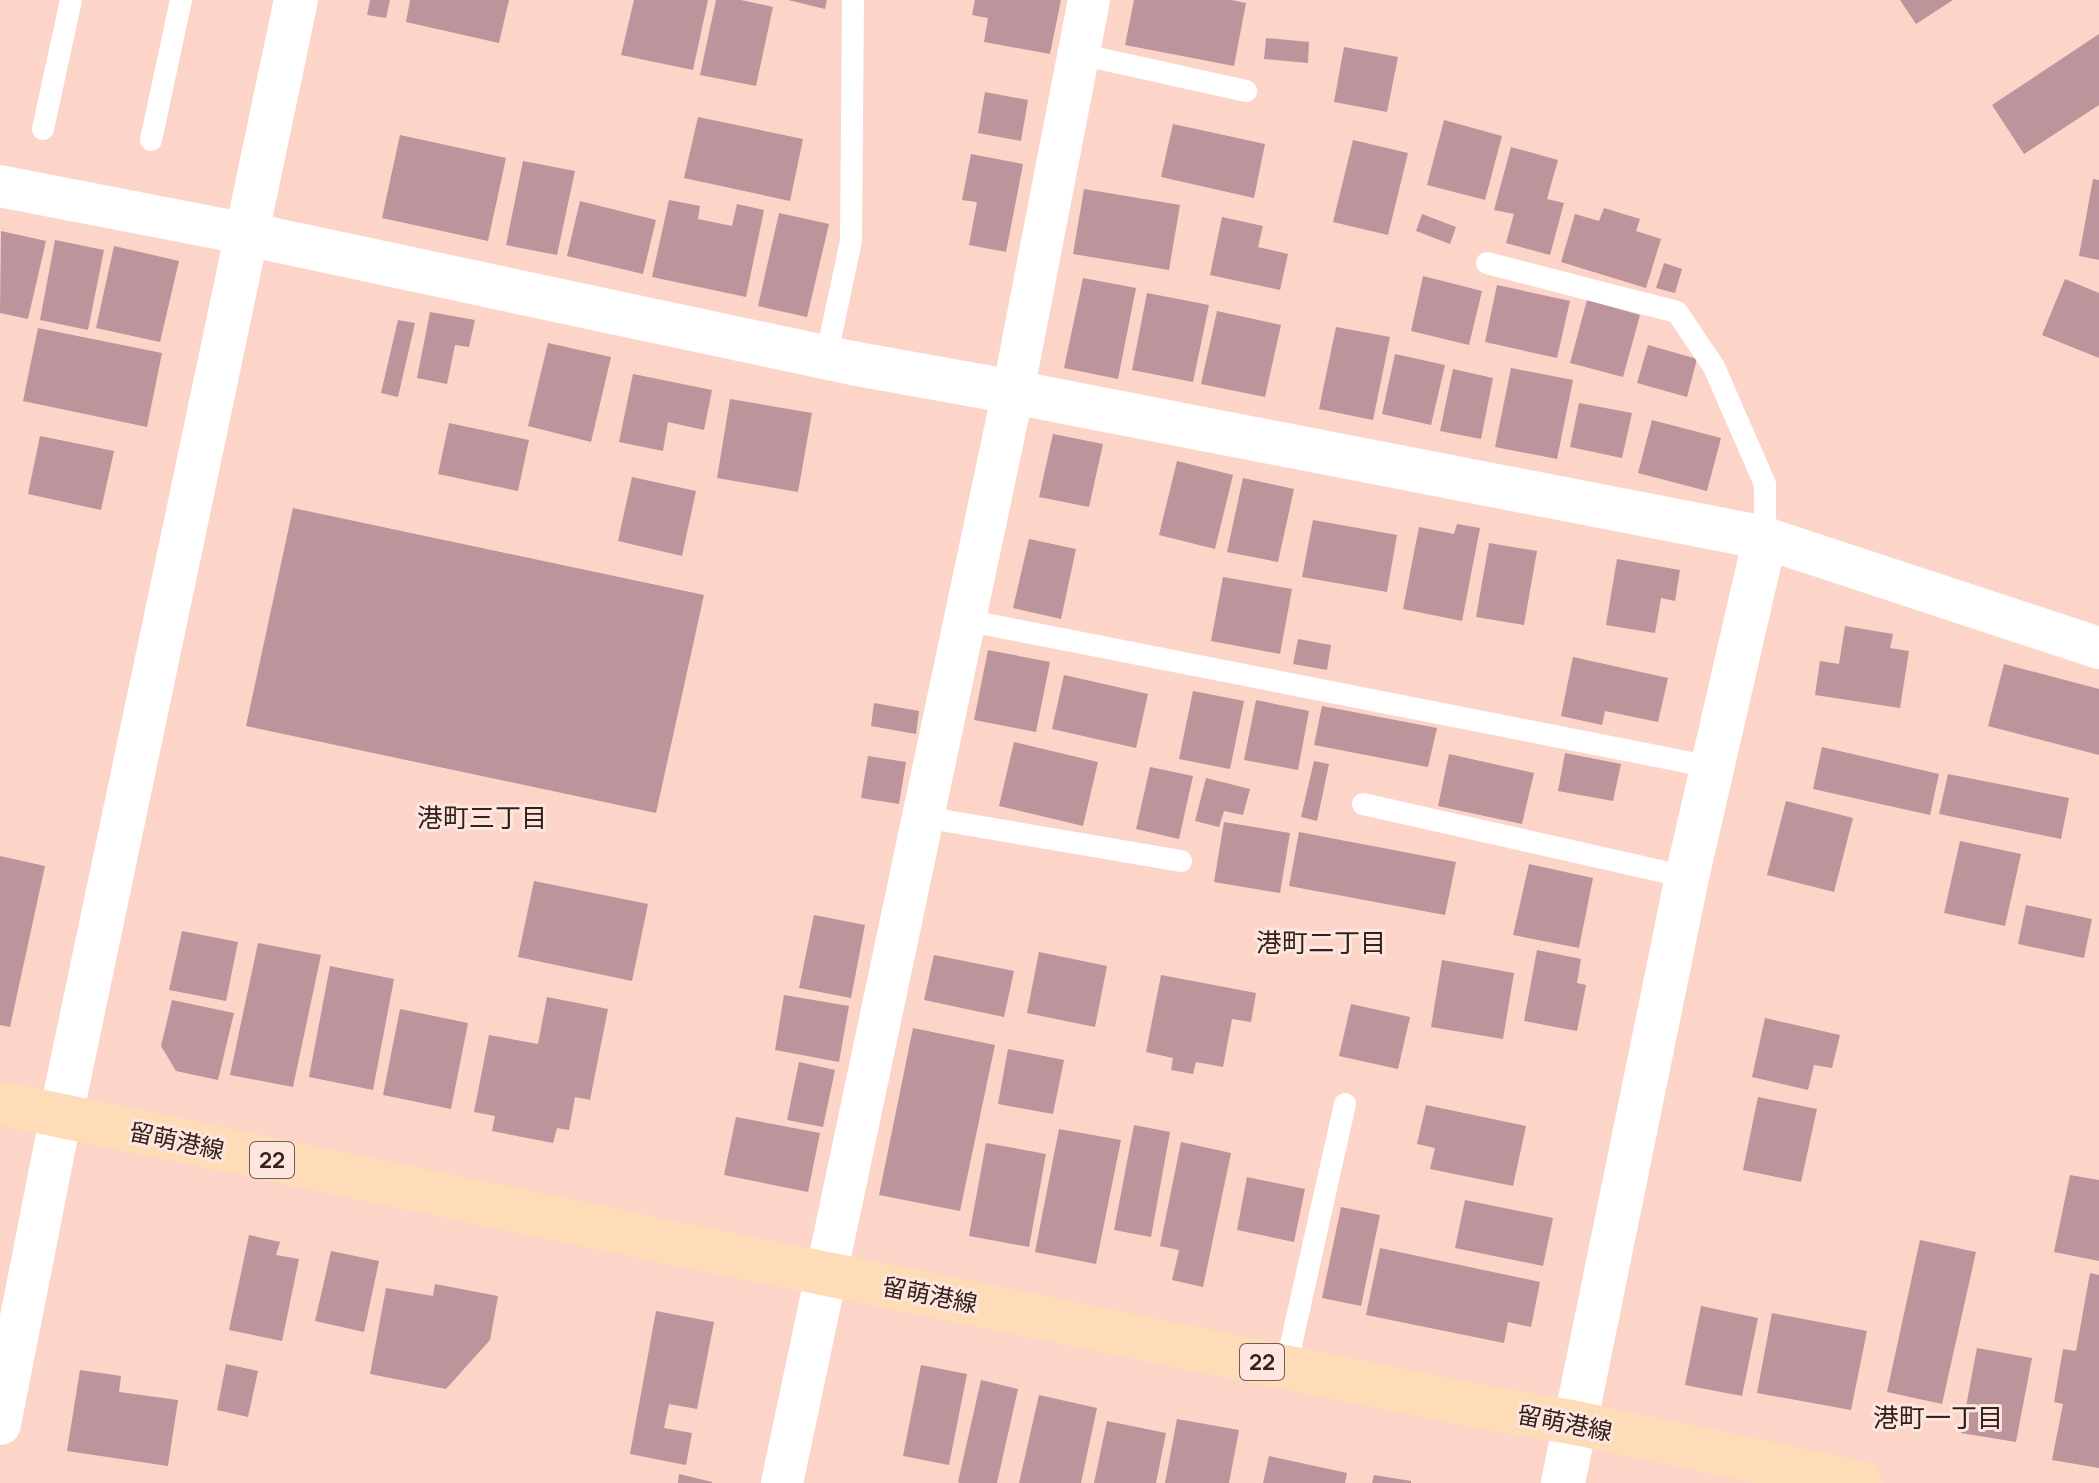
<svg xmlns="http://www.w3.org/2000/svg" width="2099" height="1483" font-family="Manrope,'Noto Sans JP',sans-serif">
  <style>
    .building { fill: #bc949b }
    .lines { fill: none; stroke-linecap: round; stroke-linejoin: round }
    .service { stroke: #fff; stroke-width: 22 }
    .minor { stroke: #fff; stroke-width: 42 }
    .tertiary { stroke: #fff; stroke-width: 44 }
    .primary { stroke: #fddcb7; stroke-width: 44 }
    .labels { text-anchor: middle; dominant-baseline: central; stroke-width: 6; stroke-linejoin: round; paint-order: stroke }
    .shield { fill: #fee6de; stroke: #6e5d58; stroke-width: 2 }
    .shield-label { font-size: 22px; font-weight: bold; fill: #31221e }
    .street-label { font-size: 24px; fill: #31221e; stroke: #fee6de }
    .neighbourhood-label { font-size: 26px; fill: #31221e; stroke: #fee6de }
  </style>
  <rect width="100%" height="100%" fill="#fcd4c8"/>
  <!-- building -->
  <path class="building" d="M 370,0 L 390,0 L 386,18 L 367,15 Z
    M 410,0 L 509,0 L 499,43 L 406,22 Z
    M 634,0 L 708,0 L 693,70 L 621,55 Z
    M 716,0 L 741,0 L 773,7 L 756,86 L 700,75 Z
    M 788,0 L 827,0 L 825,9 Z
    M 975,0 L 1061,0 L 1050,54 L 984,42 L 988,18 L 972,15 Z
    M 1134,0 L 1231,0 L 1246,3 L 1234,66 L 1125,45 Z
    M 1900,0 L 1953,0 L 1916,24 Z
    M 2099,34 L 2099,105 L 2024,154 L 1992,105 Z
    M 1266,38 L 1309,42 L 1308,63 L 1264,59 Z
    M 1344,47 L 1398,57 L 1387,112 L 1334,102 Z
    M 985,92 L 1028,100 L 1021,141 L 978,133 Z
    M 698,117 L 803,139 L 790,201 L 684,178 Z
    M 1444,120 L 1502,136 L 1485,200 L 1427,185 Z
    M 1173,124 L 1265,144 L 1254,198 L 1161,177 Z
    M 400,135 L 506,158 L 488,241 L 382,218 Z
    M 1353,140 L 1408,153 L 1388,235 L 1333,222 Z
    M 1511,147 L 1558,160 L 1547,199 L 1564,203 L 1550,255 L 1506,243 L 1514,214 L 1494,210 Z
    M 971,154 L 1023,164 L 1006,252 L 969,245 L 977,202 L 962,200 Z
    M 523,161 L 575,171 L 557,255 L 506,245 Z
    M 2093,179 L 2099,180 L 2099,260 L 2079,256 Z
    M 1084,189 L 1180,205 L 1169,270 L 1073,254 Z
    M 669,200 L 700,206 L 698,219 L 732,226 L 737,204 L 764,210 L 746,297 L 652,277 Z
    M 580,201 L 656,220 L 643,274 L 567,256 Z
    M 1604,208 L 1640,219 L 1636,231 L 1661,239 L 1646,288 L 1561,262 L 1575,214 L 1599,221 Z
    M 779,213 L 829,224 L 807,317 L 758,306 Z
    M 1422,214 L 1456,227 L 1450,244 L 1416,231 Z
    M 1222,217 L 1263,226 L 1258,247 L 1288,254 L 1280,290 L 1210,275 Z
    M 1,231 L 46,241 L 28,319 L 0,313 Z
    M 55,240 L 104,250 L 88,330 L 40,320 Z
    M 114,246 L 179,261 L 160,342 L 96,328 Z
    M 1664,263 L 1682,269 L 1675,293 L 1656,288 Z
    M 1423,276 L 1482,291 L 1469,345 L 1411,331 Z
    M 1083,278 L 1136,288 L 1118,379 L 1064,368 Z
    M 2065,279 L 2099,293 L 2099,358 L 2042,335 Z
    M 1497,285 L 1570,301 L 1557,358 L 1485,342 Z
    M 1147,293 L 1209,305 L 1193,382 L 1132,370 Z
    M 1587,300 L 1640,315 L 1623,377 L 1570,363 Z
    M 1217,311 L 1281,325 L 1265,397 L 1201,384 Z
    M 430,312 L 475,320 L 469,347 L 455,345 L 447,384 L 417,378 Z
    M 398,320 L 415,323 L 398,397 L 381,393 Z
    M 1336,327 L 1390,337 L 1373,420 L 1319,409 Z
    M 38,328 L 162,353 L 147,427 L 23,401 Z
    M 548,343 L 611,357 L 591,442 L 528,426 Z
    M 1648,345 L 1697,359 L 1687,397 L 1637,383 Z
    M 1395,354 L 1445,365 L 1431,425 L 1382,414 Z
    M 1511,368 L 1573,380 L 1557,459 L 1495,447 Z
    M 1453,369 L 1493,378 L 1481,439 L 1440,431 Z
    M 633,374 L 712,390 L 704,430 L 668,422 L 663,451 L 619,442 Z
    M 730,399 L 812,413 L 798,492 L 717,478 Z
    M 1579,403 L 1632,413 L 1622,458 L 1570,447 Z
    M 1652,420 L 1721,438 L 1707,491 L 1638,473 Z
    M 449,423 L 529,440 L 518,491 L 438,474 Z
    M 1053,434 L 1103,444 L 1089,507 L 1039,497 Z
    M 40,436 L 114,451 L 101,510 L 28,494 Z
    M 1177,461 L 1233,475 L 1215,549 L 1159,535 Z
    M 632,477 L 696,491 L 682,556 L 618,541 Z
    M 1243,478 L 1294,489 L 1278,562 L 1227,552 Z
    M 293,508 L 704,595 L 656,813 L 246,726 Z
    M 1313,520 L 1397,535 L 1387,592 L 1302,577 Z
    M 1457,524 L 1480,528 L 1462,621 L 1403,609 L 1419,527 L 1454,534 Z
    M 1029,539 L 1076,549 L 1061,619 L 1013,608 Z
    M 1489,543 L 1537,551 L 1524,625 L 1476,617 Z
    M 1617,559 L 1680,570 L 1675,601 L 1661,598 L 1655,633 L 1606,625 Z
    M 1223,577 L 1292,589 L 1280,654 L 1211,641 Z
    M 1845,626 L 1893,634 L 1890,648 L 1909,651 L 1900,708 L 1815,695 L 1820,661 L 1839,664 Z
    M 1298,639 L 1331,645 L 1327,670 L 1293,664 Z
    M 988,650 L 1050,662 L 1036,732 L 974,720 Z
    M 1573,657 L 1668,678 L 1658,722 L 1605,711 L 1602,725 L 1561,716 Z
    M 2004,664 L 2099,689 L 2099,755 L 1988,726 Z
    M 1064,675 L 1148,694 L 1136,748 L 1052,729 Z
    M 1193,691 L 1244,701 L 1230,769 L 1179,759 Z
    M 1256,700 L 1309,711 L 1298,770 L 1244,760 Z
    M 874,703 L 919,711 L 916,734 L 871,726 Z
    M 1322,706 L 1437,728 L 1428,767 L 1314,745 Z
    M 1014,742 L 1098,762 L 1083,826 L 999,806 Z
    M 1822,747 L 1939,774 L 1930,815 L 1813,789 Z
    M 1565,753 L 1621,764 L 1613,801 L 1558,791 Z
    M 1449,754 L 1534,773 L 1522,824 L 1438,806 Z
    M 868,756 L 906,762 L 899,804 L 861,798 Z
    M 1314,761 L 1329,764 L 1317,821 L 1301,817 Z
    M 1150,767 L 1193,776 L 1179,839 L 1136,829 Z
    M 1948,774 L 2069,798 L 2061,839 L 1939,814 Z
    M 1206,778 L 1250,789 L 1243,815 L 1224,811 L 1219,827 L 1195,821 Z
    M 1786,801 L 1853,818 L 1834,892 L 1767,875 Z
    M 1224,822 L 1290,833 L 1280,893 L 1214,882 Z
    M 1299,832 L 1456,862 L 1445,915 L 1289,886 Z
    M 1960,841 L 2021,854 L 2005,926 L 1944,913 Z
    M 0,856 L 45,866 L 10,1027 L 0,1025 Z
    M 1529,864 L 1593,878 L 1579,948 L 1513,935 Z
    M 534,881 L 648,904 L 632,981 L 518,957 Z
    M 2026,905 L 2092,919 L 2084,958 L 2018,944 Z
    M 814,915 L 865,925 L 851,998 L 799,988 Z
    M 182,931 L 238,942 L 226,1001 L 169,990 Z
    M 258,943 L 321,955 L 293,1087 L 230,1075 Z
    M 1537,950 L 1581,959 L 1577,983 L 1586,985 L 1577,1031 L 1524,1021 Z
    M 1039,952 L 1107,966 L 1095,1027 L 1027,1013 Z
    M 934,955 L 1014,971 L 1004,1017 L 924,1000 Z
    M 1442,960 L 1514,973 L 1503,1039 L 1431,1027 Z
    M 330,966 L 394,979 L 373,1090 L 309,1077 Z
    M 1161,975 L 1256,993 L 1251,1022 L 1232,1019 L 1223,1067 L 1196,1062 L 1193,1074 L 1171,1070 L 1173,1058 L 1146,1052 Z
    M 784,995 L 849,1006 L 839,1062 L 775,1050 Z
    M 547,997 L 608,1009 L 590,1100 L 575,1097 L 569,1130 L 557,1128 L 553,1143 L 492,1131 L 495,1116 L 474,1112 L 489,1035 L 538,1044 Z
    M 172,1000 L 234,1013 L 218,1080 L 176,1071 L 161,1046 Z
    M 1351,1004 L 1410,1017 L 1398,1069 L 1339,1056 Z
    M 400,1009 L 468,1023 L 451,1109 L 383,1095 Z
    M 1765,1018 L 1840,1035 L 1832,1068 L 1814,1065 L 1808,1090 L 1752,1077 Z
    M 913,1028 L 995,1045 L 960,1211 L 879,1195 Z
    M 1008,1049 L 1064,1060 L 1053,1114 L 998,1104 Z
    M 799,1062 L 835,1070 L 823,1127 L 787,1120 Z
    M 1758,1097 L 1817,1109 L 1801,1182 L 1743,1170 Z
    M 1426,1105 L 1526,1126 L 1513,1186 L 1430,1169 L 1435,1148 L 1417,1144 Z
    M 736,1117 L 820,1133 L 808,1192 L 724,1175 Z
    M 1134,1125 L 1170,1132 L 1151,1237 L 1114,1230 Z
    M 1059,1129 L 1121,1140 L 1096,1264 L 1035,1252 Z
    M 1181,1142 L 1231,1153 L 1203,1287 L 1172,1280 L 1179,1250 L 1160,1246 Z
    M 986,1143 L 1046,1154 L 1029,1247 L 969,1236 Z
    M 2070,1175 L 2099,1180 L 2099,1261 L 2054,1252 Z
    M 1247,1177 L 1305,1189 L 1294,1242 L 1237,1230 Z
    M 1465,1200 L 1553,1218 L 1543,1266 L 1455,1248 Z
    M 1341,1207 L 1380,1215 L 1361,1306 L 1322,1298 Z
    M 249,1235 L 280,1242 L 276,1255 L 299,1259 L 282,1341 L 229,1330 Z
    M 1920,1240 L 1976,1252 L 1942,1404 L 1887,1392 Z
    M 1380,1248 L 1540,1282 L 1531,1327 L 1508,1322 L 1504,1343 L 1366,1315 Z
    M 331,1251 L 379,1261 L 364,1332 L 315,1321 Z
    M 2090,1273 L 2099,1275 L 2099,1468 L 2052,1460 L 2063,1404 L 2054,1402 L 2063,1349 L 2076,1351 Z
    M 435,1284 L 498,1296 L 490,1340 L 446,1389 L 370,1374 L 386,1288 L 433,1296 Z
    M 1701,1306 L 1758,1318 L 1742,1396 L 1685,1385 Z
    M 656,1311 L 714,1322 L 697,1409 L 669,1404 L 664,1428 L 692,1433 L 686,1465 L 630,1454 Z
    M 1772,1313 L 1867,1331 L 1851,1410 L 1757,1393 Z
    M 1977,1348 L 2032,1358 L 2016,1442 L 1961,1433 Z
    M 226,1364 L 258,1371 L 248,1417 L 217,1410 Z
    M 921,1365 L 967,1374 L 949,1465 L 903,1456 Z
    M 80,1370 L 121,1376 L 119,1392 L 178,1400 L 168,1466 L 67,1451 Z
    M 981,1380 L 1018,1389 L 997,1483 L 960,1483 L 958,1482 Z
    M 1039,1395 L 1097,1408 L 1081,1483 L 1019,1483 Z
    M 1177,1419 L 1239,1430 L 1229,1483 L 1165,1483 Z
    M 1107,1421 L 1166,1433 L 1156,1483 L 1094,1483 Z
    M 1269,1456 L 1347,1473 L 1345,1483 L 1263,1483 Z
    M 679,1474 L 712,1482 L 712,1483 L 678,1483 Z
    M 1374,1475 L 1411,1481 L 1411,1483 L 1372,1483 Z"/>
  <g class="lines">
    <!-- service -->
    <path class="service" d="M 1079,54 L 1246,91
      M 43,129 L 71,0
      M 151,140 L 181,0
      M 1487,263 L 1677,312 L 1714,367 L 1765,484 L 1765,538
      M 826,358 L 851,241 L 853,0
      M 965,620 L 1712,767
      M 1363,804 L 1687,877
      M 923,817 L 1181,861
      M 1286,1367 L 1345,1104"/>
    <!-- minor -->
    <path class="minor" d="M 0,186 L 247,234
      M 1765,538 L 2099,648
      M 0,1424 L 61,1115
      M 782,1483 L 1013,392 L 1089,0"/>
    <!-- tertiary -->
    <path class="tertiary" d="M 247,234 L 852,363 L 1013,392 L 1765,538 L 1687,877 L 1563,1483
      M 61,1115 L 296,0"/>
    <!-- primary -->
    <path class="primary" d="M 0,1103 L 664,1241 L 1462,1403 L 1576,1423 L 1860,1483"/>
  </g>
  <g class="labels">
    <!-- shield labels -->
    <g class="shield">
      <rect x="250" y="1142" width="44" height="36" rx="6"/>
      <rect x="1240" y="1344" width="44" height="36" rx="6"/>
    </g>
    <g class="shield-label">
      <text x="272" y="1160">22</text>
      <text x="1262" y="1362">22</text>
    </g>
    <!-- street labels -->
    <g class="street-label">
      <text transform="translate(177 1140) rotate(12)">留萌港線</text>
      <text transform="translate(930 1294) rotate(11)">留萌港線</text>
      <text transform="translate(1565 1422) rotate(11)">留萌港線</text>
    </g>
    <!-- neighbourhood labels -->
    <g class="neighbourhood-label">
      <text x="482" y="817">港町三丁目</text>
      <text x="1321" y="942">港町二丁目</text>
      <text x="1938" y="1417">港町一丁目</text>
    </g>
  </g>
</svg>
